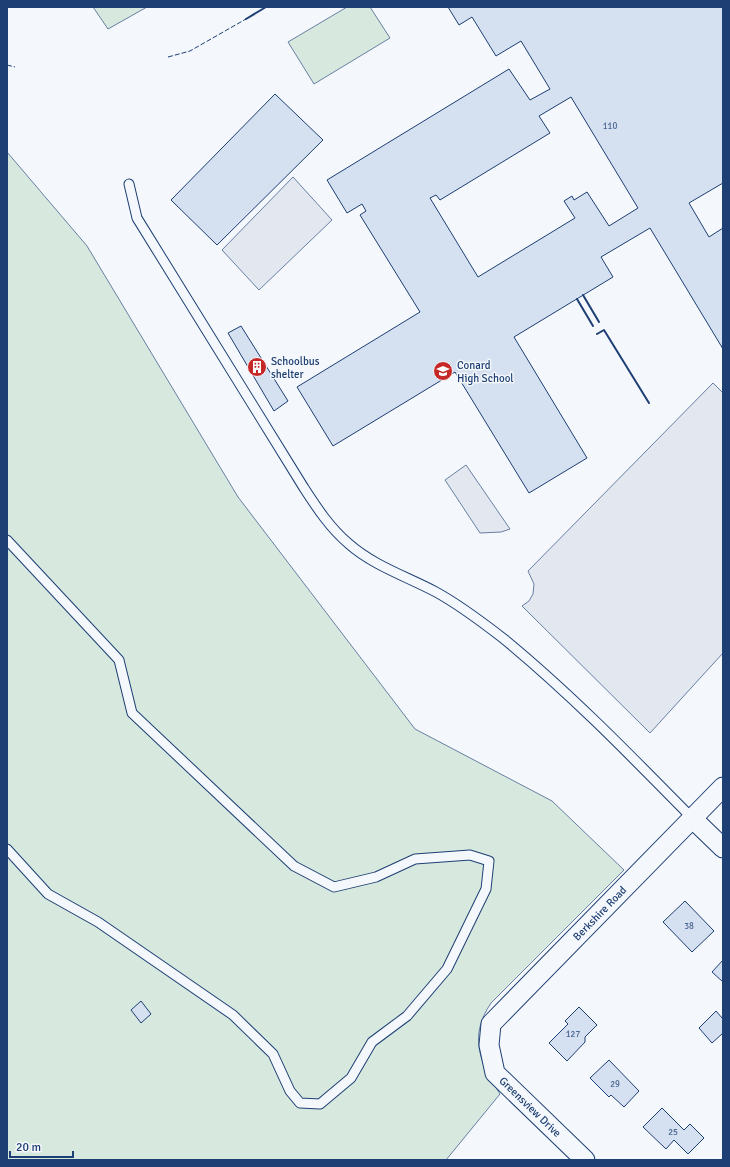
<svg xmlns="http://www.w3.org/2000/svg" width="730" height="1167" font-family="Signika,sans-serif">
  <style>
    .green { fill: #d7e8df; stroke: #687fa3 }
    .parking { fill: #e3e8f0; stroke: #687fa3 }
    .building { fill: #d5e0f0; stroke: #1d3f73; fill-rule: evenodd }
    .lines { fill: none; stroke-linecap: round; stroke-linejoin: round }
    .service-casing { stroke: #1d3f73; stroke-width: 11 }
    .minor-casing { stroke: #1d3f73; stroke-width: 21 }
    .service { stroke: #f4f7fb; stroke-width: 9 }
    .minor { stroke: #f4f7fb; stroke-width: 19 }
    .fence { stroke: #1d3f73; stroke-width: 1; stroke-dasharray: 5 2; stroke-linecap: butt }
    .wall { stroke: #1d3f73; stroke-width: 2 }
    .labels { text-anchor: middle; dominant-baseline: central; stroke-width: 3; stroke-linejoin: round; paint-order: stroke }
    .number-label { font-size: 9px; fill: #4b6792 }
    .poi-label { font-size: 11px; fill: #1d3f73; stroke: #f4f7fb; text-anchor: start }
    .street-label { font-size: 11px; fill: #1d3f73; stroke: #f4f7fb }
  </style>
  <rect width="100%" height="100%" fill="#f4f7fb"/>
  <!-- green -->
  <path class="green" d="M 93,7 L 147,7 L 108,29 Z
    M 347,7 L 370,7 L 390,38 L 314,84 L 288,42 Z
    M 7,152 L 87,246 L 238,497 L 415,729 L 552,801 L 624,870 L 491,1003 C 468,1037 480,1063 500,1094 L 446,1160 L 7,1160 Z"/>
  <!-- parking -->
  <path class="parking" d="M 293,177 L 332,220 L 259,290 L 222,250 Z
    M 713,383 L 723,393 L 723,653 L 650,733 L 522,606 L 529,601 L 533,594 L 534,584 L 528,571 Z
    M 466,465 L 510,529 L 501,532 L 480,533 L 445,480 Z"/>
  <!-- building -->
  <path class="building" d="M 448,7 L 723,7 L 723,183 L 689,203 L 709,237 L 723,228 L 723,349 L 650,228 L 601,257 L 613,277 L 514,337 L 587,458 L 529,493 L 455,372 L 333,446 L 297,387 L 420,312 L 360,215 L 366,211 L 362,204 L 347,213 L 327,180 L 509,69 L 530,100 L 550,89 L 521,41 L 496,56 L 472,17 L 459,25 ZM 571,97 L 638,208 L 609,226 L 587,192 L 574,200 L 572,196 L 564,201 L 575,218 L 478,277 L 430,198 L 436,195 L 440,200 L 550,133 L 539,116 Z
    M 275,94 L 323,140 L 217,245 L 171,200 Z
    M 241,326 L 288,401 L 274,411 L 228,333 Z
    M 685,901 L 714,931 L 692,952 L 663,922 Z
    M 723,960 L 723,982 L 712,972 Z
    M 141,1001 L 151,1014 L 141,1023 L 131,1010 Z
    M 579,1007 L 597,1025 L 585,1037 L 585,1042 L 567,1061 L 549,1043 L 568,1024 L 565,1021 Z
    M 716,1011 L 723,1019 L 723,1033 L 712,1043 L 699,1028 Z
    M 609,1060 L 639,1091 L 624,1107 L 611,1095 L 609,1097 L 590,1078 Z
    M 662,1108 L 684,1130 L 690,1124 L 704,1138 L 688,1154 L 674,1140 L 666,1149 L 643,1127 Z"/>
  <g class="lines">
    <!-- service casing -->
    <g class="service-casing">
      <path id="service" d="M 129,184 L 137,218 L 304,488 C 317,508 330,528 349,544 C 374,566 408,577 436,592 C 456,603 486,625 504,639 C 571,694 632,757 693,819
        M 7,540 L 119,660 L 132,713 L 294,866 L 334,887 L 376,877 L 415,859 L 470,855 L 489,861 L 486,889 L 447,969 L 407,1016 L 372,1042 L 351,1078 L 320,1104 L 300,1103 L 290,1091 L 273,1054 L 233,1015 L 98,922 L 48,894 L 7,849"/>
    </g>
    <!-- minor casing -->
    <g class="minor-casing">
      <g id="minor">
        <path d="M 693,819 L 723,848"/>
        <path id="s1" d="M 585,1160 L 495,1073 L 489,1045 L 491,1024 L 723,787"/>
      </g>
    </g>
    <!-- service -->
    <use href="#service" class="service"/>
    <!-- minor -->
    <use href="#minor" class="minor"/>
    <!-- fence -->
    <path class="fence" d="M 168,57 L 190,51 L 246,19
      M 7,65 L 15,67"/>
    <!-- wall -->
    <path class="wall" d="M 246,19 L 266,7
      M 583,295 L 599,322
      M 577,299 L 593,326
      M 597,334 L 604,330 L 649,403"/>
  </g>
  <!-- icons -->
  <defs>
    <g id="building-disc" transform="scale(1)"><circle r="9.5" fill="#c62828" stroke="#f4f7fb"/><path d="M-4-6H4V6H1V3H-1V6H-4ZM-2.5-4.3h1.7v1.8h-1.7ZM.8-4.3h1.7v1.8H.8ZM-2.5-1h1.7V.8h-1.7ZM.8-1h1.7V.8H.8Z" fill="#fff"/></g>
    <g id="school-disc" transform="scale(1)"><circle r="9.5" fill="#c62828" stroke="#f4f7fb"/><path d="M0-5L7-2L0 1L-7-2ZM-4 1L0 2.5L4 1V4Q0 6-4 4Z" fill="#fff"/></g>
  </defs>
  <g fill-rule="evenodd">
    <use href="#building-disc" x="257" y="367"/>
    <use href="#school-disc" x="443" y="371"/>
  </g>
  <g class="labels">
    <!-- number labels -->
    <g class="number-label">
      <text x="610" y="126">110</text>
      <text x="689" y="926">38</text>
      <text x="573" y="1034">127</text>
      <text x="615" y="1084">29</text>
      <text x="673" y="1132">25</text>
    </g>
    <!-- poi labels -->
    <g class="poi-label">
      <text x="271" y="361">Schoolbus<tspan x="271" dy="13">shelter</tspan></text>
      <text x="457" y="365">Conard<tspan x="457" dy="13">High School</tspan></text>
    </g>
    <!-- street labels -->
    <g class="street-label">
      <text stroke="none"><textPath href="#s1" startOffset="330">Berkshire Road</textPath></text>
      <text transform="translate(530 1107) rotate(44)">Greensview Drive</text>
    </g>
  </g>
  <!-- border -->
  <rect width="730" height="1167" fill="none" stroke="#1d3f73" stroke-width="16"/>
  <!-- scale -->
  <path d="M10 1151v6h63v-6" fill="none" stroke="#1d3f73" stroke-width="2"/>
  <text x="16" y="1151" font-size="12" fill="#1d3f73" stroke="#f4f7fb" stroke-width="3" paint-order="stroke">20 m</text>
</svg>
